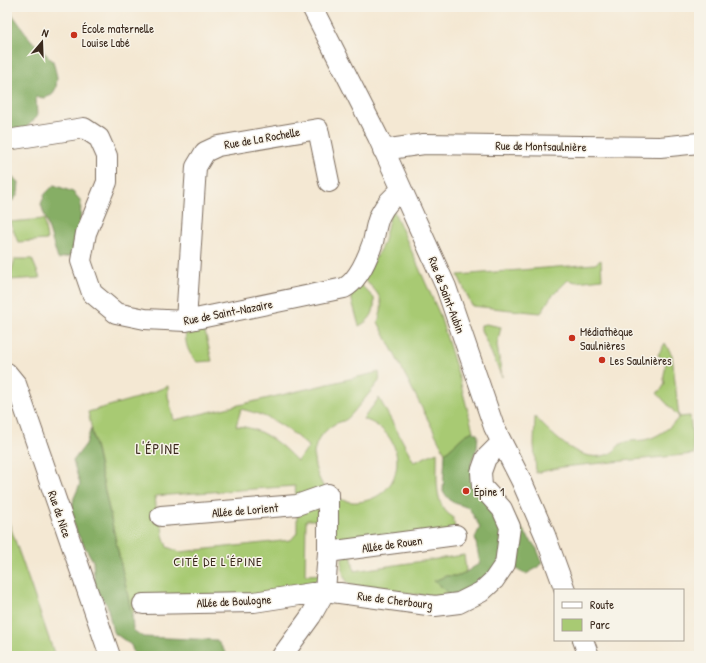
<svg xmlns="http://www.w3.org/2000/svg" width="706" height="663" font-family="'Patrick Hand',sans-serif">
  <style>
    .green { fill: #a8ca73; stroke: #727a48; fill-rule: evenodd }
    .forest { fill: #86ae65; stroke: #606c42 }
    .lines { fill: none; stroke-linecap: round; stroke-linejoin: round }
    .minor-casing { stroke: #7c6c5d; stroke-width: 22 }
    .minor { stroke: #fff; stroke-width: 20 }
    .poi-dot { fill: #c8321e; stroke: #f7f3e8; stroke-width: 1.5 }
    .labels { text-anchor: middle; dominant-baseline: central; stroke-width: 3; stroke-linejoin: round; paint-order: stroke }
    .poi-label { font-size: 12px; fill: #3b2a1e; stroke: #f7f3e8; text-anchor: start }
    .street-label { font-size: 12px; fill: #3b2a1e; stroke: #f7f3e8 }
    .neighbourhood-label { font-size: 13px; letter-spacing: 1px; fill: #3b2a1e; stroke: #f7f3e8 }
    .quarter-label { font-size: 14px; letter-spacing: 1px; fill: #3b2a1e; stroke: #f7f3e8 }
  </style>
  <rect width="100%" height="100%" fill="#f7f3e8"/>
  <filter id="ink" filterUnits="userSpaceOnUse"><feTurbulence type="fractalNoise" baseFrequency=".025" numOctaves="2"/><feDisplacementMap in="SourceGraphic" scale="8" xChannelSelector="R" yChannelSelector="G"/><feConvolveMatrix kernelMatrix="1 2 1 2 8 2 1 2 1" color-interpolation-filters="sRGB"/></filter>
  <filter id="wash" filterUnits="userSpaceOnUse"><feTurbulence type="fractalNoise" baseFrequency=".012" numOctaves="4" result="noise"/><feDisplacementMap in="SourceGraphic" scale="16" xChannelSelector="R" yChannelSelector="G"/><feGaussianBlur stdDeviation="0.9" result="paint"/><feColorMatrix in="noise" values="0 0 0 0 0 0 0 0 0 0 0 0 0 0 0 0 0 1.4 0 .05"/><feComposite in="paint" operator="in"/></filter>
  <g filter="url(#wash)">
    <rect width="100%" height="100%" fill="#f4e8d3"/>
    <!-- green -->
    <path class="green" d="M 392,207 L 439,313 L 459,377 L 473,431 L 465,435 L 445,453 L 378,322 C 385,302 381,294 364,280 L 383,244 Z
      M 44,219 L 47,240 L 18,242 L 10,222 Z
      M 15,259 L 32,259 L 40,278 L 9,280 Z
      M 601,260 L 602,279 L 576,282 L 568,280 L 550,298 L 541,313 L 472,306 L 458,275 L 595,264 Z
      M 361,285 L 374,298 C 375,312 372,319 359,326 L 348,286 Z
      M 202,319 L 212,361 L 197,362 C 184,349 185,338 186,321 Z
      M 486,324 L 501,327 L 497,345 L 502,377 L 481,330 L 481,325 Z
      M 665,343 L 672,355 L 679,417 L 690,416 L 694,454 L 562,467 L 536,473 L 534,444 L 535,417 C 554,436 582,467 611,453 C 616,451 618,444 623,443 C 629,440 637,441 644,440 C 657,438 672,427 679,417 L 657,393 L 662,389 L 665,383 C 660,371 673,367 658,355 Z
      M 379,372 C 379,374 380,379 379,381 C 377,384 350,417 347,419 C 343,422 337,422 333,425 C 305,444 312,470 328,494 C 337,498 348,503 358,502 C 407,497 411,434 363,419 L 379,398 L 414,462 L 437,452 C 438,473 432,506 453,517 L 456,535 L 328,552 L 327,520 L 306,520 L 305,575 L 326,574 L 325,591 L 136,606 L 132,615 L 88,412 L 140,397 L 168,386 L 168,396 L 174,420 L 175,420 ZM 241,409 C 273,417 285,426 309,447 L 297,461 C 281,444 261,427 236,426 ZM 295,486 L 297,505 L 297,533 L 291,540 L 180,552 L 167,547 L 163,535 L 161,516 L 157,516 L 155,496 Z
      M 7,517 L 55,656 L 7,656 Z
      M 351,553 L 354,571 L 464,555 L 466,571 L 460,576 L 446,576 L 434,581 L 450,595 L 436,597 L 351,585 C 342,579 342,568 342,558 Z"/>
    <!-- forest -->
    <path class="forest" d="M 7,7 L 30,39 L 53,61 L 57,77 L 56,88 L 52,95 L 45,98 L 36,97 L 37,117 L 25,129 L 7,129 Z
      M 7,174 L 19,182 L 18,193 L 14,200 L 7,202 Z
      M 54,185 L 73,192 L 81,201 L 80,226 L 73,255 L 58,259 L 41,204 L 45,194 Z
      M 91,428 L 132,615 L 133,630 L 143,637 L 217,640 L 228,656 L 135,656 L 131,645 L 113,632 L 107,605 L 95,588 L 93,561 L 77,533 L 71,514 L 74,498 L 80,484 L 73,461 L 86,444 Z
      M 473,431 L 478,435 L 477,448 L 471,463 L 474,475 L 517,522 L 537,549 L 542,562 L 537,568 L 526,574 L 515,568 L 511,558 L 465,592 L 450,595 L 434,581 L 446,576 L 460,576 L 480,563 L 475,538 L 480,527 L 469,508 L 452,502 L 443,492 L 445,453 L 465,435 Z"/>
  </g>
  <g filter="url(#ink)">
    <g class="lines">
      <!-- minor casing -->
      <g class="minor-casing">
        <path id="minor" d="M 312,7 L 378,137 L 446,287 L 494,427 L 522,482 L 545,535 L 565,590
          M 7,140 L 84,128 L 99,138 L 107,156 L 107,182 L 86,233 L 81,261 L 92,293 L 116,313 L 145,319 L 186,321 L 344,288 C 358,281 368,257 373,242 C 375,234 376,223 380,215 C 385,205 392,197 402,190
          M 383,150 L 424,144 L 660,147 L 699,143
          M 186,321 L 196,167 L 205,152 L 218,146 L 318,129 L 329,182
          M 7,373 L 16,384 L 110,656
          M 161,516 L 297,505 L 328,494 L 328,552 L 325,591 L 311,616 L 282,656
          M 328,552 L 456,535
          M 143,604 L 254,602 L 325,591 L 435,606 L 459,603 L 481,592 L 494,580 L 505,564 L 510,527 L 502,509 L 482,487 L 481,472 L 486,458 L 501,443
          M 583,640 L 589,656"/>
      </g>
      <!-- minor -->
      <use href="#minor" class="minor"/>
    </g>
  </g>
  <!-- markers -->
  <g class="poi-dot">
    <circle cx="74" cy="35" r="4"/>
    <circle cx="572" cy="338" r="4"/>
    <circle cx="602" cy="360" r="4"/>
    <circle cx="466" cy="491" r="4"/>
  </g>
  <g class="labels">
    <!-- poi labels -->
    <g class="poi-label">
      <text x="82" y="28">École maternelle<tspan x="82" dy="14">Louise Labé</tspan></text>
      <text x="580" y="331">Médiathèque<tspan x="580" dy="14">Saulnières</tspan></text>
      <text x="610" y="360">Les Saulnières</text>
      <text x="474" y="491">Épine 1</text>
    </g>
    <!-- street labels -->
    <g class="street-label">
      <text transform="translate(262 138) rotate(-10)">Rue de La Rochelle</text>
      <text transform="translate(541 146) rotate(1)">Rue de Montsaulnière</text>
      <text transform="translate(447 295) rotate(69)">Rue de Saint-Aubin</text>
      <text transform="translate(228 312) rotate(-11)">Rue de Saint-Nazaire</text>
      <text transform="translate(245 510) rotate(-5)">Allée de Lorient</text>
      <text transform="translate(60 514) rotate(71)">Rue de Nice</text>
      <text transform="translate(392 544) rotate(-8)">Allée de Rouen</text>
      <text transform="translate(395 600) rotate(7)">Rue de Cherbourg</text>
      <text transform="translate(234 601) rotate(-3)">Allée de Boulogne</text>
    </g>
    <!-- neighbourhood labels -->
    <g class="neighbourhood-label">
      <text x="218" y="561">CITÉ DE L'ÉPINE</text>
    </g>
    <!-- quarter labels -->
    <g class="quarter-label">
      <text x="158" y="448">L'ÉPINE</text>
    </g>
  </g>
  <!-- margin -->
  <rect width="706" height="663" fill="none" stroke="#f7f3e8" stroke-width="24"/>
  <!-- legend -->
  <rect x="554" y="589" width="130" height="52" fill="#f7f3e8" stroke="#aca397"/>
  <rect x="562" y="602" width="20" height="6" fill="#ffffff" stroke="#aca397"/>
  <text x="590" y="609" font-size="12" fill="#3b2a1e">Route</text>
  <rect x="562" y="619" width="20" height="12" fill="#a8ca73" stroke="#aca397"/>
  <text x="590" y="629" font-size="12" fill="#3b2a1e">Parc</text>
  <!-- north arrow -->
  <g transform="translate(42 42) rotate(19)" stroke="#f7f3e8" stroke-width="3" paint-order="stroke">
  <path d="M0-3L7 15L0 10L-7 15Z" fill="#3b2a1e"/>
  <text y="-6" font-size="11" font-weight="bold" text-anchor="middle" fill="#3b2a1e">N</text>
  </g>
</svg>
